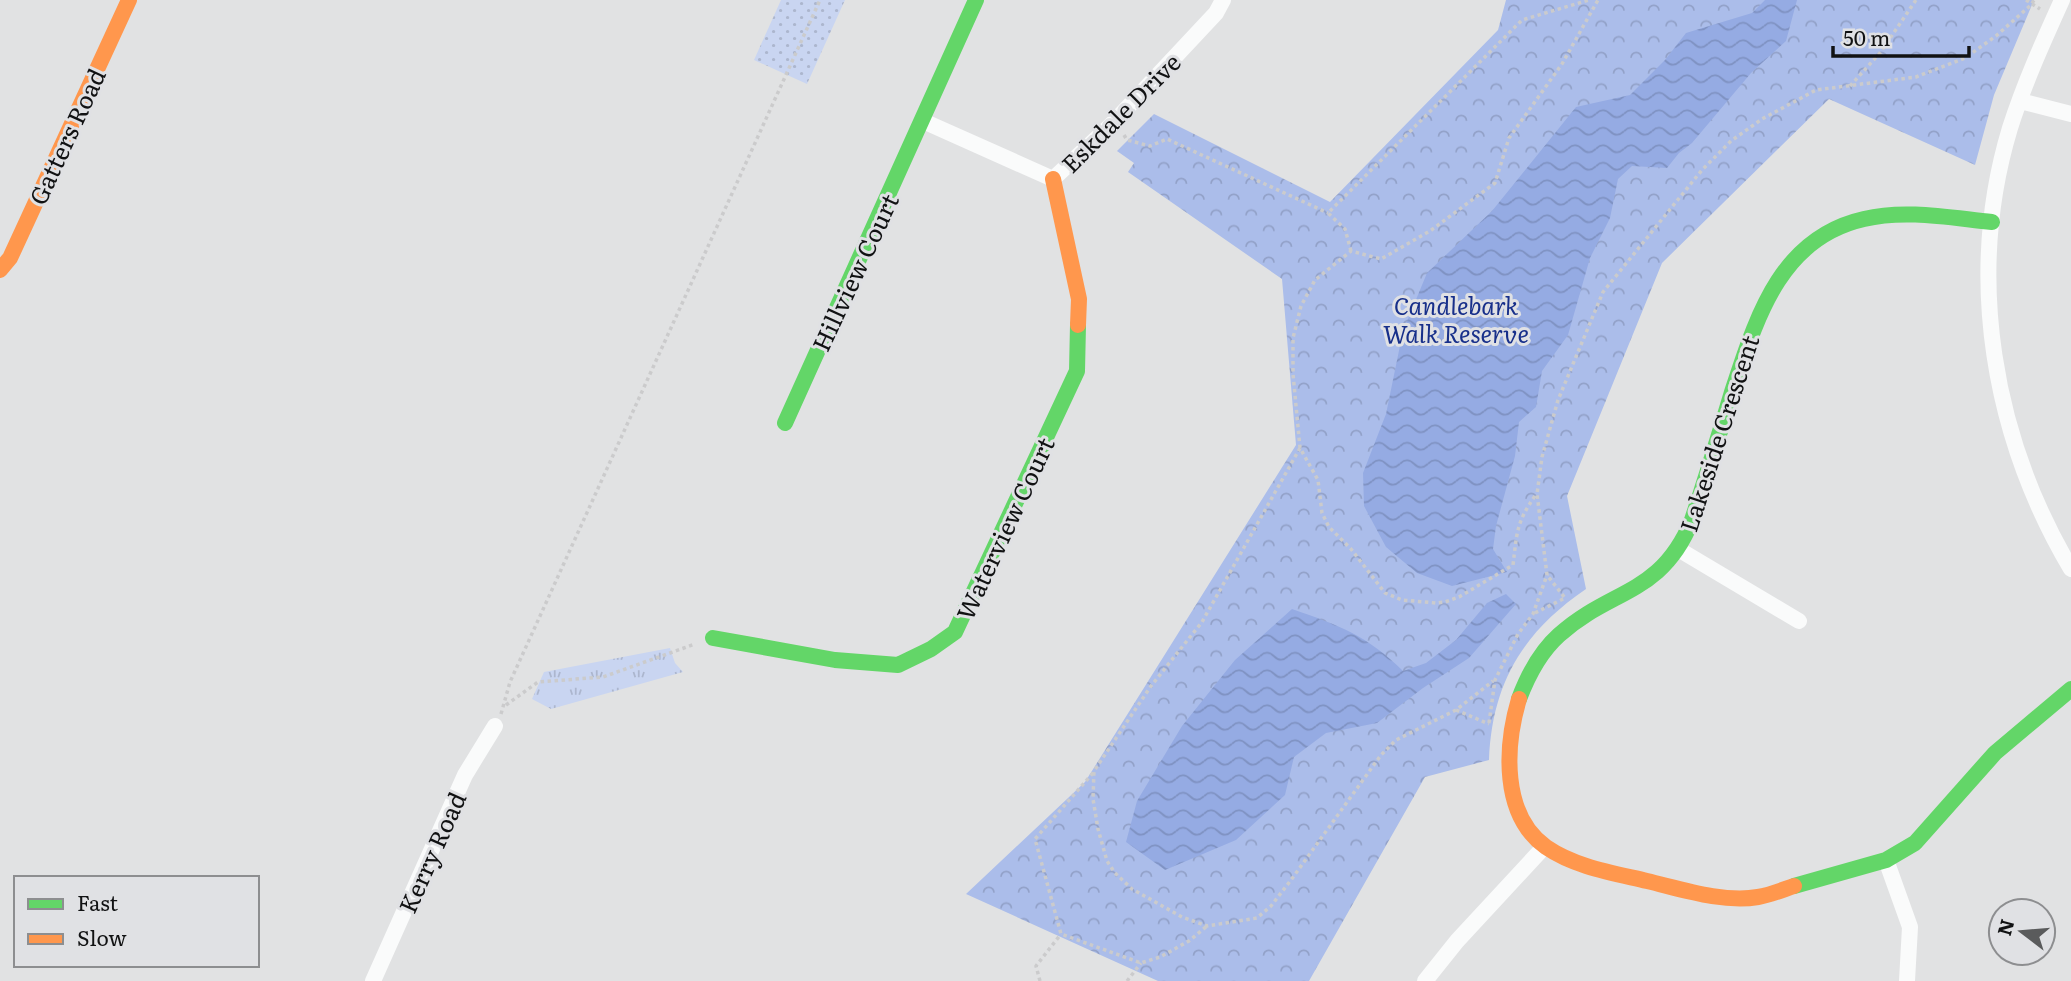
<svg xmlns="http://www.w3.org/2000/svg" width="2071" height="981" font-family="Literata,serif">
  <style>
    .grass { fill: url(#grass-dots) }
    .forest { fill: url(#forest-crowns) }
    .park { fill: url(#park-tufts) }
    .water { fill: url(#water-waves) }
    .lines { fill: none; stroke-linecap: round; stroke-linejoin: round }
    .path { stroke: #cbcbcc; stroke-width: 3.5; stroke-dasharray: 3.5 3.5; stroke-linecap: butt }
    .street { stroke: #fafbfb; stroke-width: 16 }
    .fast { stroke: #63d668; stroke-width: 16 }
    .slow { stroke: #ff974d; stroke-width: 16 }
    .labels { text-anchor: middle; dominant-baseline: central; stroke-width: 6; stroke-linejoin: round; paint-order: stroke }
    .street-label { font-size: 24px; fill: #111213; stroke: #e0e1e4 }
    .park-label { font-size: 24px; font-style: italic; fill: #172f8a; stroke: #e0e1e4 }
  </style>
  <defs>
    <pattern id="grass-dots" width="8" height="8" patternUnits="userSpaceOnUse" patternTransform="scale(1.75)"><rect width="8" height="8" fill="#c9d5f1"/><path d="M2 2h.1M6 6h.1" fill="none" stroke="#acb6ce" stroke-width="1.8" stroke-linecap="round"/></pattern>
    <pattern id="forest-crowns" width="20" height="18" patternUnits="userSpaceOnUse" patternTransform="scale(1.75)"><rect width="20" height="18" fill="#abbdea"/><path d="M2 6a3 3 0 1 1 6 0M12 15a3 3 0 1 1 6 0" fill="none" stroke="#92a1c8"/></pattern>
    <pattern id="park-tufts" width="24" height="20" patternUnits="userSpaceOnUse" patternTransform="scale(1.75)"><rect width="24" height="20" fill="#c9d5f1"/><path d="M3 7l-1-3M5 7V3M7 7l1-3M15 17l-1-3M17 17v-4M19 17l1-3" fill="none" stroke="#acb6ce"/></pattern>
    <pattern id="water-waves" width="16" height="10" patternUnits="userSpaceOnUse" patternTransform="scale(1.75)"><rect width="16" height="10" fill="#95abe3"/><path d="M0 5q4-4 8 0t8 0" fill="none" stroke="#7f92c2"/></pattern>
  </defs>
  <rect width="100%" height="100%" fill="#e1e2e3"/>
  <!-- grass -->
  <path class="grass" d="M 781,0 L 845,0 L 807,84 L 754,60 Z"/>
  <!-- forest -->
  <path class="forest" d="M 1506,0 L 2034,0 L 1994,95 L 1975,165 L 1829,99 L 1662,263 L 1567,496 L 1586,589 C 1523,632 1492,683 1489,760 L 1425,777 L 1309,981 L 1158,981 L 966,894 L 1085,782 L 1296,445 L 1282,279 L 1128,172 L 1134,163 L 1117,151 L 1154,114 L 1330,202 L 1498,30 Z"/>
  <!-- park -->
  <path class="park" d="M 670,648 L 675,663 L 683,672 L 551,709 L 532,699 L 544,672 Z"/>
  <!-- water -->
  <path class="water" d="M 1765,0 L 1797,0 L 1786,41 L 1751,73 L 1692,143 L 1679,153 L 1667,168 L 1632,166 L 1618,179 L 1610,218 L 1590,258 L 1568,335 L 1542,371 L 1536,407 L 1519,422 L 1515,456 L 1496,526 L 1493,549 L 1507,572 L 1452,586 L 1417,573 L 1386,547 L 1364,506 L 1363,473 L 1386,414 L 1403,331 L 1427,273 L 1492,211 L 1576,107 L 1630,95 L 1665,60 L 1686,33 L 1752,13 Z
    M 1506,594 L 1516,604 L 1469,658 L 1423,688 L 1377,723 L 1326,733 L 1294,757 L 1285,795 L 1236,840 L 1165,870 L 1126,842 L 1137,801 L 1182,726 L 1235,660 L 1292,609 C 1338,625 1367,635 1403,671 L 1426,663 L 1456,640 L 1487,603 Z"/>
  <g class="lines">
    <!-- path -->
    <path class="path" d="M 2026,0 L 2040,9
      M 1850,86 L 1880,53 L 1916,0
      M 1124,135 L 1127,140 L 1150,146 L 1167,139 L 1328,213
      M 1351,251 L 1345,229 L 1328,213 L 1522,20 L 1589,0
      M 1300,448 L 1202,622 L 1151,686 L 1094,771 L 1093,799 L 1098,829 L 1107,861 L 1115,873 L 1132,889 L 1182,917 L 1207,926 L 1257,918 L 1271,906 L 1291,880 L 1381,755 L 1396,740 L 1456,710 L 1493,681
      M 1535,496 C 1516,523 1517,533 1513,565 L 1459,597 L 1445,602 L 1436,603 L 1402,600 L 1385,593 L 1351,549 L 1329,527 L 1322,513 L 1318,480 L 1300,448 L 1293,374 L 1293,338 L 1301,306 L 1315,280 L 1351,251 L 1381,259 L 1430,231 L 1495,183 L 1509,138 L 1562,64 L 1598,0
      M 1535,613 L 1565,598 L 1547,575
      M 506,705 L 538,682 L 603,677 L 695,644
      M 1456,710 L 1489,724
      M 501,714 L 510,682 L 820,0
      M 1489,723 L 1495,680 L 1518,634 L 1533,614 L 1547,575 L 1537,494 L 1542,457 L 1558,400 L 1603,292 L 1702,170 L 1731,141 L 1762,119 L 1816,90 L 1916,77 L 1965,58 L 1996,36 L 2031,5 L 2034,0
      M 1093,773 L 1035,839 L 1061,934 L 1141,963 L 1160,957 L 1189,941 L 1207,926
      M 1040,981 L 1036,966 L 1061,934
      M 1127,981 L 1141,963"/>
    <!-- street -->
    <path class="street" d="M 2062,0 C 2043,42 2024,84 2010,128 C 1965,277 1993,437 2071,569
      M 2020,101 L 2071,114
      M 923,121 L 1053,179 L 1114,122 L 1216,13 L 1223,0
      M 1678,549 L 1799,621
      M 1886,860 L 1910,927 L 1907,981
      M 373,981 L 465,775 L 495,726
      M 1425,981 L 1457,941 L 1544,847"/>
    <!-- fast -->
    <path class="fast" d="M 785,423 L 976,0
      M 713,638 L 835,660 L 898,665 L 931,649 L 955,632 L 1077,371 L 1078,325
      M 1519,699 C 1528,675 1540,652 1559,635 C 1611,588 1661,596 1692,520 C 1706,478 1719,435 1732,392 C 1756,320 1779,238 1864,219 C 1905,209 1951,218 1992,222
      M 1794,886 L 1886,860 L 1915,843 L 1995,753 L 2071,689"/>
    <!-- slow -->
    <path class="slow" d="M 1053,179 L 1079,299 L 1078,325
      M 0,270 L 10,258 L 129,0
      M 1519,699 C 1505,746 1501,815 1546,847 C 1575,867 1613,873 1647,881 C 1681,889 1723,903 1758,897 C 1770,895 1782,890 1794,886"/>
  </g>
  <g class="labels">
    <!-- street labels -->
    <g class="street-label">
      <text transform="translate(1120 112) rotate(-45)">Eskdale Drive</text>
      <text transform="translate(66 136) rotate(-65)">Gatters Road</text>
      <text transform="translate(854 272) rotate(-65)">Hillview Court</text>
      <text transform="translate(1718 433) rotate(-72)">Lakeside Crescent</text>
      <text transform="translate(1004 528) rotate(-65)">Waterview Court</text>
      <text transform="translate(431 852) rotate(-66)">Kerry Road</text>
    </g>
    <!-- park labels -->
    <g class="park-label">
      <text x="1456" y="304">Candlebark<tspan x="1456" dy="28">Walk Reserve</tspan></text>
    </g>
  </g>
  <!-- legend -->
  <rect x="14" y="876" width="245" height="91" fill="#e0e1e4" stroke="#8d8e90" stroke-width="2"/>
  <rect x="28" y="899" width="35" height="10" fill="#63d668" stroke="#8d8e90" stroke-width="2"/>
  <text x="77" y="911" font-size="21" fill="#111213">Fast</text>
  <rect x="28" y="934" width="35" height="10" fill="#ff974d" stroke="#8d8e90" stroke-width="2"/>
  <text x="77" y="946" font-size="21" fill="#111213">Slow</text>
  <!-- north arrow -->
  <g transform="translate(2022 932) rotate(286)"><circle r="33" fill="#e0e1e4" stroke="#8d8e90" stroke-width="2"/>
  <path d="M0-5L12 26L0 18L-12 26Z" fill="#5a5b5c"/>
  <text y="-10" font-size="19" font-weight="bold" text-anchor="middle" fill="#111213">N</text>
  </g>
  <!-- scale -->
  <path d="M1833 46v10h136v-10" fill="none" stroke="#111213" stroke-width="3.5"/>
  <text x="1843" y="46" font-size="21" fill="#111213" stroke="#e0e1e4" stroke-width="5" paint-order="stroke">50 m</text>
</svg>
